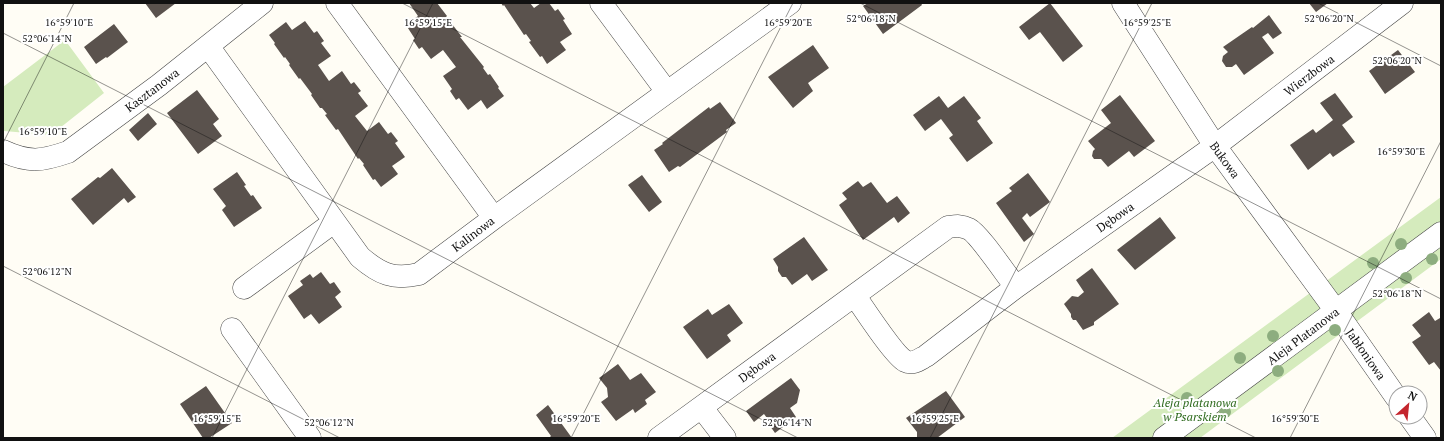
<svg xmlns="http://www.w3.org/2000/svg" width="1444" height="441" font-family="'PT Serif',serif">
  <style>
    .green { fill: #d5ebbd }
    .building { fill: #5a524d }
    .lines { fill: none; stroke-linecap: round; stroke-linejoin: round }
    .minor-casing { stroke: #444; stroke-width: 23 }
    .minor { stroke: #fff; stroke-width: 22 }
    .tree { fill: #8dad7f }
    .ticks { fill: none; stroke: #111; stroke-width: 1; stroke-opacity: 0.45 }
    .labels { text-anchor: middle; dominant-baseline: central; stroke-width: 4; stroke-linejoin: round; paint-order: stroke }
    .street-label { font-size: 12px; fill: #111; stroke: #fff }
    .park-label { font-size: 12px; font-style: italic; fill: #2f6b1f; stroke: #fff }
    .ticks-label { font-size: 10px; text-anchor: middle; fill: #111; stroke: #fff; stroke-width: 4; stroke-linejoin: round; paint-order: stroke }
  </style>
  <rect width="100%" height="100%" fill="#fffdf5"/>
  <!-- green -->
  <path class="green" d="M 65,40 L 104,93 L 51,135 L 4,131 L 3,129 L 3,87 Z
    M 1441,197 L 1441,259 L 1200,438 L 1112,438 Z"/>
  <!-- building -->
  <path class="building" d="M 145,3 L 176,3 L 156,18 Z
    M 409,3 L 437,3 L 447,16 L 446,17 L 451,25 L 452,24 L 462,37 L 460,37 L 484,67 L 483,68 L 488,75 L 490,74 L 499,87 L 498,88 L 504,96 L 487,109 L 481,100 L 468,110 L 459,98 L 456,100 L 450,91 L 452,89 L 443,76 L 456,67 L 443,50 L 431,59 L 422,47 L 419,49 L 413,40 L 415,39 L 406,25 L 418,16 Z
    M 501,3 L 530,3 L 534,8 L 541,3 L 549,3 L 555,11 L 558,9 L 565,19 L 563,20 L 572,34 L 560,42 L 566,50 L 547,64 L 542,56 L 540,57 L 529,42 L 531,41 L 526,34 L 524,35 L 504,5 L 503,6 Z
    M 868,3 L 921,3 L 922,5 L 883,34 L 863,6 Z
    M 1050,3 L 1083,46 L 1063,62 L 1040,32 L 1029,40 L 1019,27 Z
    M 1309,3 L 1328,3 L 1316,12 Z
    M 1269,15 L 1282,33 L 1273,39 L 1268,33 L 1262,37 L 1274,53 L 1244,75 L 1236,64 L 1232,67 L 1226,67 L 1222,61 L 1223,56 L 1228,52 L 1223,47 L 1252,27 L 1253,28 Z
    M 305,21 L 314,33 L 317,31 L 324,41 L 321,43 L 331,56 L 318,65 L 329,81 L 342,71 L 351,84 L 354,82 L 361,91 L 358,93 L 368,106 L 355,116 L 367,131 L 379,122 L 388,134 L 391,132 L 398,141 L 395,143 L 405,157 L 392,166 L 398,174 L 381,187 L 375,179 L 373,180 L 363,165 L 364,164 L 359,158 L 358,159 L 338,129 L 336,130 L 325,115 L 327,114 L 322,108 L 320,108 L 311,95 L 312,94 L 300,78 L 299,79 L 289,65 L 290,64 L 285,57 L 284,58 L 274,44 L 275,43 L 269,35 L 286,22 L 292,30 Z
    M 114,24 L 128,42 L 107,58 L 106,57 L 96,64 L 84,47 Z
    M 813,45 L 829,68 L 808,83 L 813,91 L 793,108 L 768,77 Z
    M 1398,50 L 1415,72 L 1385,94 L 1369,71 Z
    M 197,90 L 219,119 L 213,124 L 222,136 L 198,154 L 167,113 Z
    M 1335,93 L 1353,117 L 1342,125 L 1355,142 L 1333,157 L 1330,153 L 1308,170 L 1290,145 L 1313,129 L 1316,133 L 1333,120 L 1320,103 Z
    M 1120,95 L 1155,141 L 1134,157 L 1129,151 L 1108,167 L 1101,159 L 1094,159 L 1092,156 L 1093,151 L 1095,149 L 1088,141 L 1111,123 L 1101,110 Z
    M 939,96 L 948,108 L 964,96 L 981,118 L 977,121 L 993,143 L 967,162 L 949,138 L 953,135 L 941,119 L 925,131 L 913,115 Z
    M 720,102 L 736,123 L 726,130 L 727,132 L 680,167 L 678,166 L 669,172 L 654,150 L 663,144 L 662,143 L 709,107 L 710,109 Z
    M 148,113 L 157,124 L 138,141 L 129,130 Z
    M 112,168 L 136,197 L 128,203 L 124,198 L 93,225 L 71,199 L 98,177 L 100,178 Z
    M 237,172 L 246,185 L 244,186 L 251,196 L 253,195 L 262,208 L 234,227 L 222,210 L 226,206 L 213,189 Z
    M 1028,173 L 1050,202 L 1030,217 L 1027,213 L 1022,218 L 1034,234 L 1024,242 L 996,203 L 1012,191 L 1009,188 Z
    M 642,175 L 662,202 L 649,212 L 628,185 Z
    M 858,181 L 863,187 L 871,182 L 887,203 L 897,196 L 910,213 L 898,223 L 894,217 L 863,240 L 839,205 L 847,199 L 842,193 Z
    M 1160,217 L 1176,238 L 1135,270 L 1117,250 Z
    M 804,237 L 828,270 L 812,281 L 807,274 L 792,285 L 786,277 L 782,277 L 778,271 L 778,267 L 773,259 Z
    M 1092,268 L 1119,304 L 1094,322 L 1094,325 L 1083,330 L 1076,320 L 1073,320 L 1071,317 L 1071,314 L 1064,304 L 1072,296 L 1078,297 L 1084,292 L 1076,280 Z
    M 321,272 L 330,284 L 334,282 L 341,292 L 335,297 L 342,307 L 319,324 L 311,314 L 304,319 L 288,296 L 303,285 L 300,281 L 310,274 L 313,278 Z
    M 729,304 L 743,323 L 727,335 L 731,341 L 707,359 L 683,327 L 708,309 L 712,315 Z
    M 1429,312 L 1435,321 L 1440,318 L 1441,320 L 1441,371 L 1434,362 L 1429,365 L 1412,342 L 1421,336 L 1412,325 Z
    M 618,364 L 630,380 L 641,373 L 656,392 L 645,400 L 647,404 L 635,413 L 633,409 L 616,421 L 601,402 L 608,397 L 607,388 L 599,378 Z
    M 791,378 L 800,390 L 797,403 L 790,408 L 796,417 L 775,433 L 768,423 L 770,422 L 764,414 L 754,422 L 746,411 Z
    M 206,386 L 232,423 L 209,438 L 203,438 L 180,404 Z
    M 946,391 L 965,417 L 937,438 L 917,438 L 917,432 L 906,418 Z
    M 548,405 L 572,438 L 549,438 L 551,436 L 536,415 Z"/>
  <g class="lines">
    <!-- minor casing -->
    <g class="minor-casing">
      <path id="minor" d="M 337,3 L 494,218
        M 601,3 L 667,92
        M 1123,3 L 1215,146 L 1336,311 L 1396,397
        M 208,46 L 360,257 C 380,274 393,280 419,274 L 494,218 L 790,3
        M 3,151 C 29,163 42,161 68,152 L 159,85 L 262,3
        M 244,288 L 334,222
        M 855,296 C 864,309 894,355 905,361 C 913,365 920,359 926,356 L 1016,287
        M 232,329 L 310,438
        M 702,408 L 725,438
        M 1410,417 L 1425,438
        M 659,438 L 948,227 C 956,226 961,225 969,229 C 979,234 1007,276 1016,287 L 1215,146 L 1402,3
        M 1164,438 L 1441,233"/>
    </g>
    <!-- minor -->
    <use href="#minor" class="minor"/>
  </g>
  <!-- trees -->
  <g class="tree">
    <circle cx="1401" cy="244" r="6"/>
    <circle cx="1432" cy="259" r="6"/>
    <circle cx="1373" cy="263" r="6"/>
    <circle cx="1406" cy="278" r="6"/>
    <circle cx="1335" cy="330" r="6"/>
    <circle cx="1273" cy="336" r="6"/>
    <circle cx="1240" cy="358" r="6"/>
    <circle cx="1278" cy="371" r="6"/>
    <circle cx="1187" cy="398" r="6"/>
    <circle cx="1225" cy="412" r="6"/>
  </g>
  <!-- ticks -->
  <path class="ticks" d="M 402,3 L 1256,438M 860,3 L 1441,299M 1318,3 L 1441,66M 3,33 L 798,438M 3,143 L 74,3M 3,266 L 340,438M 212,438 L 433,3M 571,438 L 793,3M 930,438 L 1152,3M 1290,438 L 1441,141"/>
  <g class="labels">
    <!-- street labels -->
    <g class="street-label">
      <text transform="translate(1309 75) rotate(-37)">Wierzbowa</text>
      <text transform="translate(152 90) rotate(-37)">Kasztanowa</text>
      <text transform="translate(1225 160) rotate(54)">Bukowa</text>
      <text transform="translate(1115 217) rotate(-35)">Dębowa</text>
      <text transform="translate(473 234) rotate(-37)">Kalinowa</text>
      <text transform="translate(1303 336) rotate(-37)">Aleja Platanowa</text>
      <text transform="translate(1366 354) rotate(55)">Jabłoniowa</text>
      <text transform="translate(757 367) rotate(-36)">Dębowa</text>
    </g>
    <!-- park labels -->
    <g class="park-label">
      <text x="1195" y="402">Aleja platanowa<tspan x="1195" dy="14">w Psarskiem</tspan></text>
    </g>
  </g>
  <g class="ticks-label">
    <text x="871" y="22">52°06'18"N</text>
    <text x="1329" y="22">52°06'20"N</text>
    <text x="69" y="26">16°59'10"E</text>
    <text x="428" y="26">16°59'15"E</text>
    <text x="788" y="26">16°59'20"E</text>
    <text x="1147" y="26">16°59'25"E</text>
    <text x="47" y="42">52°06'14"N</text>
    <text x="1397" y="64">52°06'20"N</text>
    <text x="43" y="135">16°59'10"E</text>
    <text x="1401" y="155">16°59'30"E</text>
    <text x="47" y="275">52°06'12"N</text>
    <text x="1397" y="297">52°06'18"N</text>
    <text x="217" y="422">16°59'15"E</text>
    <text x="576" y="422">16°59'20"E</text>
    <text x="935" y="422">16°59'25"E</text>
    <text x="1295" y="422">16°59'30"E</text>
    <text x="329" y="426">52°06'12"N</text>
    <text x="787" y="426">52°06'14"N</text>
  </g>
  <!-- border -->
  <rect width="1444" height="441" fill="none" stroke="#111111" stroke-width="8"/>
  <!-- north arrow -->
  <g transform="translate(1408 405) rotate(27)"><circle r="19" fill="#ffffff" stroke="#a0a0a0"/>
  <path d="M0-3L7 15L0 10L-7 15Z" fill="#c4262e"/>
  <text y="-6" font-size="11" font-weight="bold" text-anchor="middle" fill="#111111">N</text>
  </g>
</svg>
